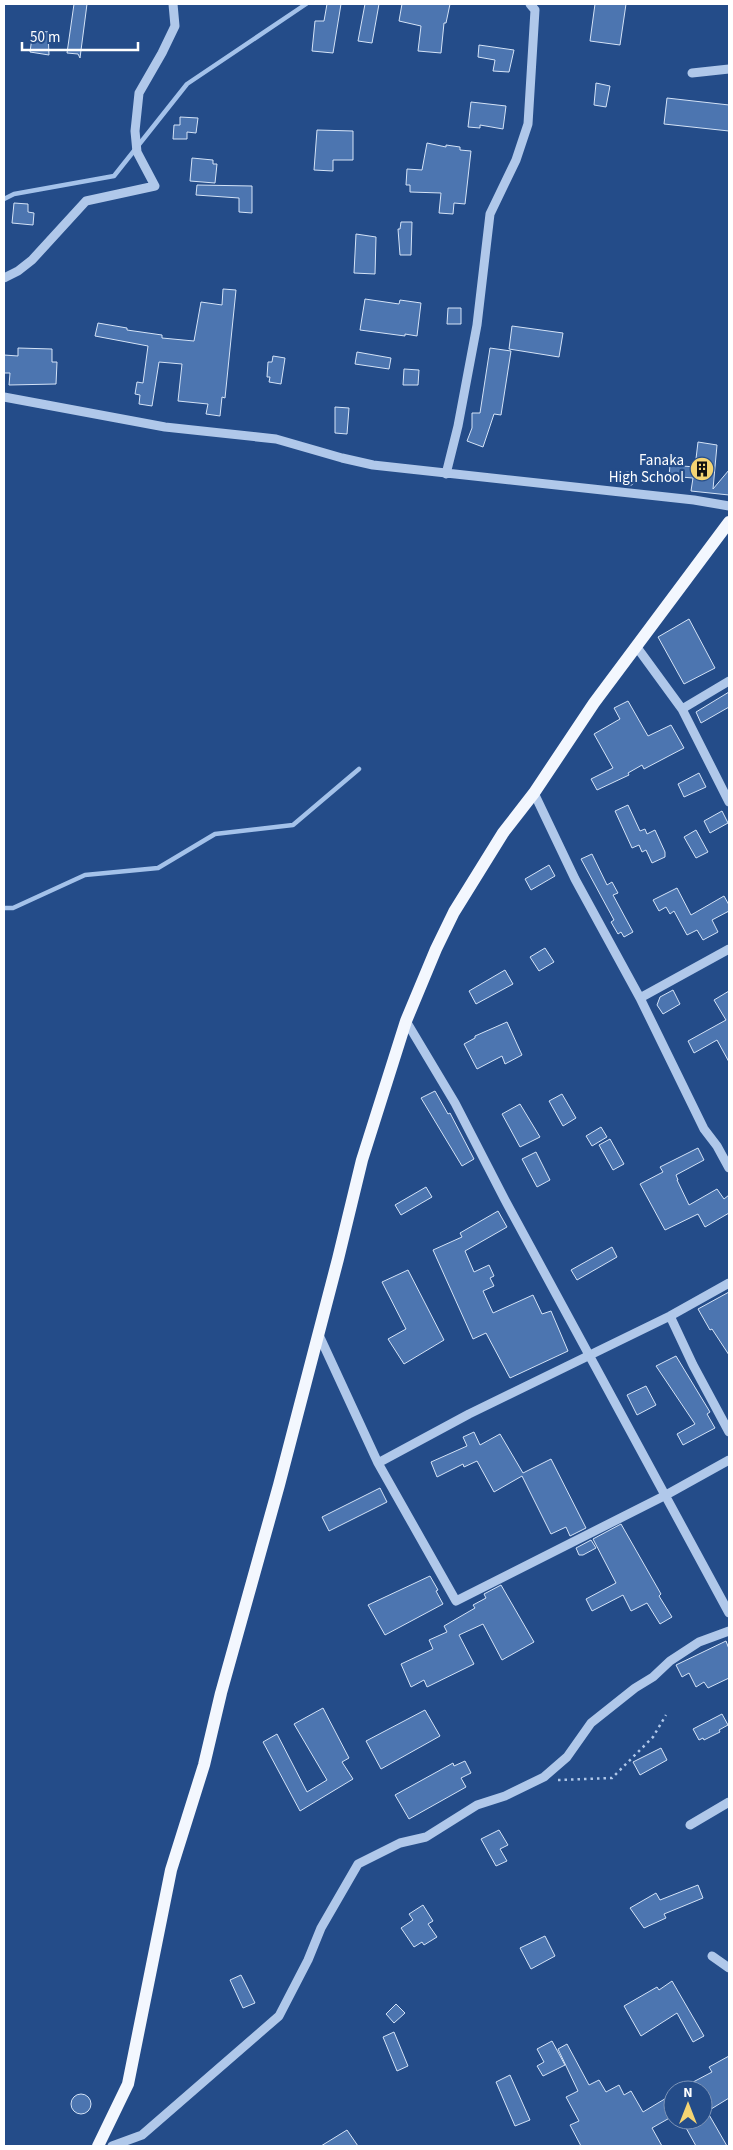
<svg xmlns="http://www.w3.org/2000/svg" width="733" height="2150" font-family="'Source Sans 3',sans-serif">
  <style>
    .lines { fill: none; stroke-linecap: round; stroke-linejoin: round }
    .stream { stroke: #a4c2ea; stroke-width: 4.5 }
    .building { fill: #4c75b0; stroke: #d4e3f7 }
    .path { stroke: #b0c8ea; stroke-width: 2.5; stroke-dasharray: 2.5 4; stroke-linecap: butt }
    .minor { stroke: #b0c8ea; stroke-width: 9 }
    .major { stroke: #f3f7fe; stroke-width: 12 }
    .labels { text-anchor: middle; dominant-baseline: central; stroke-width: 4.5; stroke-linejoin: round; paint-order: stroke }
    .poi-label { font-size: 15px; fill: #fff; stroke: #244c89; text-anchor: end }
  </style>
  <rect width="100%" height="100%" fill="#244c89"/>
  <g class="lines">
    <!-- stream -->
    <path class="stream" d="M 4,199 L 14,194 L 114,176 L 187,84 L 306,4
      M 4,908 L 13,908 L 85,875 L 158,868 L 215,834 L 293,825 L 359,769"/>
  </g>
  <!-- building -->
  <path class="building" d="M 74,4 L 87,4 L 80,58 L 78,54 L 67,53 Z
    M 327,4 L 341,4 L 333,53 L 312,51 L 315,21 L 324,21 Z
    M 365,4 L 379,4 L 372,43 L 358,41 Z
    M 402,4 L 450,4 L 446,23 L 444,23 L 441,53 L 418,51 L 421,26 L 399,21 Z
    M 595,4 L 626,4 L 620,45 L 590,41 Z
    M 33,30 L 48,32 L 49,55 L 30,52 Z
    M 479,45 L 514,50 L 509,72 L 493,71 L 495,60 L 478,57 Z
    M 596,83 L 610,86 L 606,107 L 594,105 Z
    M 667,98 L 729,105 L 729,131 L 664,124 Z
    M 471,102 L 506,106 L 503,129 L 480,125 L 480,128 L 468,127 Z
    M 180,117 L 198,118 L 196,133 L 187,132 L 187,139 L 173,139 L 174,125 L 180,125 Z
    M 317,130 L 353,131 L 353,160 L 333,160 L 333,171 L 314,170 Z
    M 427,143 L 446,147 L 446,145 L 460,147 L 460,150 L 471,151 L 465,204 L 454,203 L 453,214 L 439,213 L 441,193 L 410,192 L 410,185 L 406,185 L 407,169 L 422,170 Z
    M 192,158 L 213,160 L 213,164 L 217,164 L 215,183 L 190,181 Z
    M 197,185 L 252,186 L 252,213 L 239,212 L 239,198 L 196,195 Z
    M 14,203 L 28,204 L 28,212 L 34,213 L 33,225 L 12,223 Z
    M 401,222 L 412,222 L 411,255 L 400,255 L 398,229 L 400,229 Z
    M 356,234 L 376,237 L 375,274 L 354,273 Z
    M 223,289 L 236,290 L 225,398 L 222,397 L 220,416 L 206,414 L 208,404 L 178,401 L 182,364 L 159,362 L 152,406 L 139,404 L 140,395 L 135,394 L 137,382 L 143,383 L 148,346 L 95,336 L 98,323 L 127,328 L 127,330 L 162,335 L 162,338 L 194,341 L 201,302 L 222,305 Z
    M 365,299 L 399,304 L 400,300 L 421,303 L 417,336 L 405,334 L 405,336 L 360,330 Z
    M 448,308 L 461,308 L 461,324 L 447,324 Z
    M 512,326 L 563,333 L 559,357 L 509,349 Z
    M 18,348 L 52,349 L 52,362 L 57,362 L 56,384 L 9,385 L 10,373 L 4,373 L 4,355 L 18,356 Z
    M 490,348 L 511,351 L 501,415 L 494,414 L 483,447 L 467,441 L 472,428 L 472,413 L 480,413 Z
    M 357,352 L 391,358 L 389,369 L 355,364 Z
    M 273,356 L 285,358 L 281,384 L 269,382 L 270,377 L 267,377 L 268,362 L 272,362 Z
    M 404,369 L 419,370 L 418,385 L 403,385 Z
    M 335,407 L 349,408 L 347,434 L 335,433 Z
    M 698,442 L 717,445 L 713,489 L 729,470 L 729,495 L 691,491 L 693,478 L 669,476 L 670,465 L 695,467 Z
    M621 479a7 7 0 1 1 14 0a7 7 0 1 1-14 0Z
    M 689,619 L 715,668 L 684,684 L 658,637 Z
    M 729,692 L 729,707 L 701,723 L 696,712 Z
    M 628,701 L 648,736 L 671,725 L 684,748 L 644,769 L 642,765 L 628,773 L 629,775 L 597,790 L 591,779 L 613,768 L 594,734 L 620,719 L 614,708 Z
    M 699,773 L 706,787 L 684,797 L 678,784 Z
    M 628,805 L 640,831 L 645,829 L 647,834 L 655,830 L 665,852 L 665,857 L 652,863 L 646,850 L 642,852 L 639,845 L 632,848 L 615,811 Z
    M 722,811 L 728,823 L 710,833 L 704,821 Z
    M 696,830 L 708,852 L 696,858 L 684,837 Z
    M 592,854 L 607,885 L 612,882 L 618,893 L 613,895 L 633,932 L 624,937 L 621,932 L 618,934 L 611,922 L 614,920 L 581,859 Z
    M 549,865 L 555,876 L 531,890 L 525,879 Z
    M 677,888 L 691,915 L 724,896 L 729,905 L 729,911 L 712,920 L 718,932 L 703,940 L 697,930 L 687,935 L 674,911 L 670,914 L 666,907 L 659,911 L 653,900 Z
    M 545,948 L 554,962 L 539,971 L 530,957 Z
    M 505,970 L 513,984 L 476,1004 L 469,991 Z
    M 673,990 L 680,1004 L 663,1014 L 657,1005 L 660,997 Z
    M 729,991 L 729,1062 L 717,1040 L 694,1053 L 688,1041 L 726,1020 L 714,1000 Z
    M 507,1022 L 522,1055 L 505,1064 L 502,1056 L 477,1069 L 464,1044 L 475,1038 L 475,1036 Z
    M 435,1091 L 448,1114 L 450,1113 L 474,1159 L 462,1166 L 421,1098 Z
    M 562,1094 L 576,1118 L 563,1126 L 549,1101 Z
    M 520,1104 L 540,1137 L 520,1147 L 502,1114 Z
    M 601,1127 L 607,1137 L 592,1146 L 586,1136 Z
    M 610,1139 L 624,1164 L 613,1170 L 599,1145 Z
    M 698,1148 L 704,1160 L 676,1175 L 678,1180 L 677,1180 L 689,1205 L 717,1189 L 724,1199 L 729,1195 L 729,1213 L 705,1227 L 698,1214 L 665,1230 L 640,1184 L 663,1172 L 660,1167 Z
    M 536,1152 L 550,1180 L 537,1187 L 522,1159 Z
    M 426,1187 L 432,1197 L 401,1215 L 395,1205 Z
    M 498,1211 L 507,1227 L 465,1251 L 474,1272 L 489,1265 L 494,1276 L 490,1278 L 494,1286 L 483,1291 L 493,1313 L 533,1295 L 542,1314 L 551,1311 L 568,1351 L 510,1378 L 486,1333 L 473,1339 L 433,1250 L 462,1237 L 460,1233 Z
    M 612,1247 L 617,1257 L 577,1280 L 571,1270 Z
    M 408,1270 L 444,1340 L 404,1364 L 388,1339 L 406,1329 L 382,1282 Z
    M 729,1292 L 729,1355 L 712,1329 L 710,1330 L 698,1309 Z
    M 676,1356 L 710,1412 L 707,1414 L 715,1428 L 683,1445 L 677,1434 L 695,1424 L 656,1366 Z
    M 646,1386 L 656,1405 L 637,1415 L 627,1395 Z
    M 474,1432 L 480,1445 L 500,1434 L 523,1473 L 551,1459 L 586,1528 L 570,1536 L 566,1527 L 551,1534 L 522,1476 L 494,1492 L 477,1461 L 464,1467 L 463,1464 L 437,1477 L 431,1462 L 467,1446 L 463,1437 Z
    M 380,1488 L 387,1502 L 329,1531 L 322,1517 Z
    M 621,1524 L 661,1594 L 659,1596 L 672,1617 L 660,1624 L 647,1603 L 631,1611 L 623,1595 L 592,1611 L 586,1599 L 616,1583 L 593,1539 Z
    M 591,1540 L 596,1548 L 583,1555 L 579,1555 L 576,1548 Z
    M 430,1576 L 438,1590 L 436,1591 L 443,1604 L 385,1635 L 368,1605 Z
    M 501,1585 L 534,1642 L 502,1660 L 483,1624 L 459,1635 L 474,1664 L 427,1687 L 424,1680 L 411,1687 L 401,1664 L 433,1649 L 429,1640 L 447,1632 L 444,1626 L 475,1608 L 473,1605 L 486,1598 L 484,1594 Z
    M 726,1641 L 729,1649 L 729,1678 L 708,1688 L 704,1682 L 696,1687 L 689,1673 L 682,1677 L 676,1665 Z
    M 323,1708 L 349,1758 L 342,1762 L 353,1779 L 300,1811 L 263,1742 L 277,1734 L 307,1792 L 327,1780 L 294,1724 Z
    M 425,1710 L 440,1736 L 381,1769 L 366,1741 Z
    M 722,1714 L 728,1725 L 719,1730 L 720,1732 L 704,1740 L 703,1738 L 699,1740 L 693,1729 Z
    M 661,1748 L 667,1760 L 640,1775 L 633,1762 Z
    M 465,1761 L 471,1773 L 461,1778 L 466,1787 L 409,1819 L 395,1795 L 453,1763 L 454,1766 Z
    M 499,1830 L 508,1845 L 500,1849 L 507,1861 L 496,1866 L 481,1839 Z
    M 698,1885 L 703,1898 L 664,1914 L 666,1918 L 644,1928 L 630,1908 L 656,1893 L 660,1900 Z
    M 423,1905 L 433,1921 L 428,1924 L 437,1937 L 424,1945 L 422,1942 L 414,1947 L 401,1928 L 413,1920 L 409,1914 Z
    M 545,1936 L 555,1956 L 531,1969 L 520,1948 Z
    M 241,1975 L 255,2003 L 243,2008 L 230,1980 Z
    M 672,1981 L 704,2036 L 693,2042 L 677,2013 L 641,2036 L 624,2006 L 657,1987 L 659,1990 Z
    M 396,2004 L 405,2013 L 394,2023 L 386,2014 Z
    M 394,2032 L 408,2066 L 397,2071 L 383,2037 Z
    M 552,2041 L 565,2065 L 543,2076 L 537,2066 L 544,2062 L 537,2049 Z
    M 567,2044 L 589,2085 L 599,2080 L 606,2092 L 619,2085 L 624,2095 L 631,2091 L 643,2112 L 673,2094 L 673,2116 L 652,2128 L 662,2146 L 581,2146 L 570,2125 L 579,2121 L 566,2097 L 578,2091 L 558,2049 Z
    M 729,2056 L 729,2098 L 703,2114 L 703,2090 L 678,2090 L 712,2072 L 709,2067 Z
    M 510,2075 L 530,2120 L 515,2126 L 496,2082 Z
    M71 2104a10 10 0 1 1 20 0a10 10 0 1 1-20 0Z
    M 708,2113 L 727,2146 L 696,2146 L 685,2126 L 696,2120 L 703,2120 L 703,2116 Z
    M 347,2130 L 358,2146 L 321,2146 Z"/>
  <g class="lines">
    <!-- path -->
    <path class="path" d="M 558,1780 L 612,1778 L 653,1737 L 666,1715"/>
    <!-- minor -->
    <path class="minor" d="M 692,73 L 729,69
      M 4,278 L 18,271 L 32,260 L 86,201 L 155,186 L 137,152 L 135,131 L 139,93 L 162,53 L 175,26 L 173,4
      M 4,397 L 165,427 L 276,439 L 342,458 L 373,465 L 694,500 L 729,506
      M 446,474 L 458,426 L 477,325 L 490,214 L 516,160 L 528,124 L 535,10 L 530,4
      M 636,646 L 682,709 L 729,802
      M 682,709 L 729,681
      M 534,793 L 575,879 L 640,998 L 704,1129 L 717,1146 L 729,1168
      M 640,998 L 729,949
      M 406,1021 L 455,1103 L 505,1200 L 729,1613
      M 670,1316 L 693,1365 L 729,1432
      M 318,1333 L 378,1463 L 456,1601 L 666,1495 L 729,1460
      M 378,1463 L 469,1414 L 670,1316 L 729,1283
      M 690,1825 L 729,1802
      M 712,1956 L 729,1968
      M 112,2146 L 142,2135 L 279,2016 L 308,1960 L 321,1928 L 358,1864 L 400,1843 L 426,1837 L 477,1805 L 505,1796 L 544,1777 L 567,1757 L 591,1723 L 635,1688 L 653,1677 L 670,1661 L 699,1642 L 729,1631"/>
    <!-- major -->
    <path class="major" d="M 98,2146 L 128,2084 L 171,1870 L 204,1765 L 221,1693 L 279,1485 L 338,1259 L 362,1160 L 406,1021 L 436,949 L 454,912 L 503,833 L 534,793 L 594,703 L 729,522"/>
  </g>
  <!-- icons -->
  <defs>
    <g id="building-disc" transform="scale(1.25)"><circle r="9.5" fill="#f4d473" stroke="#244c89"/><path d="M-4-6H4V6H1V3H-1V6H-4ZM-2.5-4.3h1.7v1.8h-1.7ZM.8-4.3h1.7v1.8H.8ZM-2.5-1h1.7V.8h-1.7ZM.8-1h1.7V.8H.8Z" fill="#111"/></g>
  </defs>
  <g fill-rule="evenodd">
    <use href="#building-disc" x="702" y="469"/>
  </g>
  <g class="labels">
    <!-- poi labels -->
    <g class="poi-label">
      <text x="684" y="460">Fanaka<tspan x="684" dy="17">High School</tspan></text>
    </g>
  </g>
  <!-- border -->
  <rect width="733" height="2150" fill="none" stroke="#ffffff" stroke-width="10"/>
  <!-- north arrow -->
  <g transform="translate(688 2105)"><circle r="24" fill="#244c89" stroke="#7c94b8"/>
  <path d="M0-4L9 19L0 12L-9 19Z" fill="#f4d473"/>
  <text y="-8" font-size="14" font-weight="bold" text-anchor="middle" fill="#ffffff">N</text>
  </g>
  <!-- scale -->
  <path d="M22 42v8h116v-8" fill="none" stroke="#ffffff" stroke-width="2.5"/>
  <text x="30" y="42" font-size="15" fill="#ffffff" stroke="#244c89" stroke-width="4" paint-order="stroke">50 m</text>
</svg>
